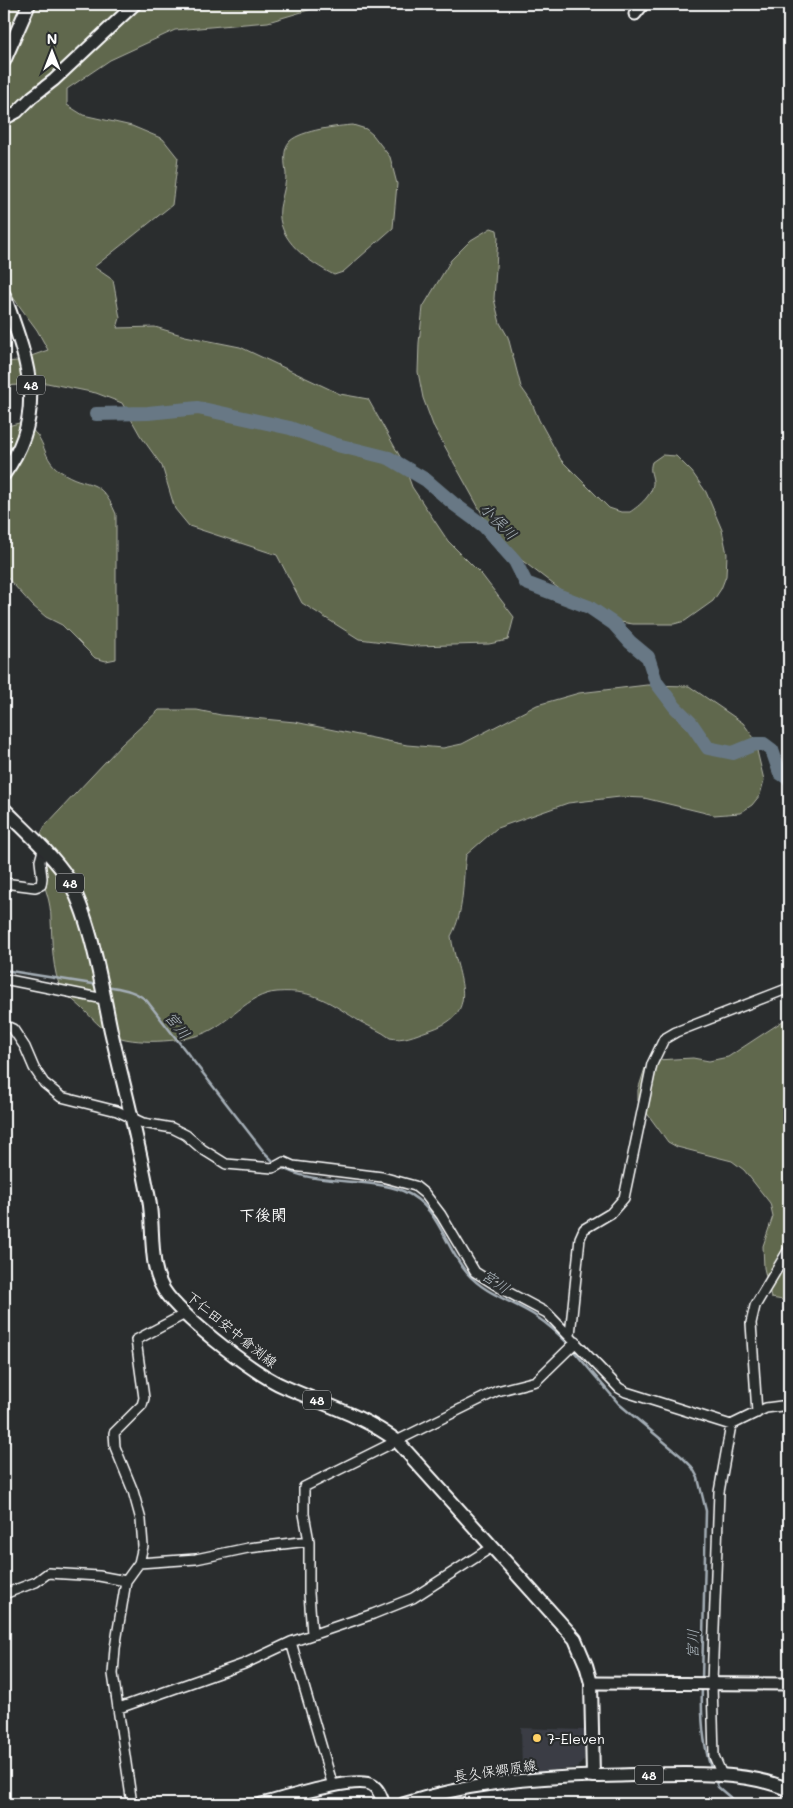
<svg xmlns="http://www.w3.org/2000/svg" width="793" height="1808" font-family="Mali,'Klee One',sans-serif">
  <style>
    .built { fill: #3a3e44 }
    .green { fill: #60674e; stroke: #b0b3a6 }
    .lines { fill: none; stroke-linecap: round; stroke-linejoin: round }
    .stream { stroke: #a4aeb6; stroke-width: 2.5 }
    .river { stroke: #677885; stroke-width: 14 }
    .street-casing { stroke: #fff; stroke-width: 12 }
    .secondary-casing { stroke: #fff; stroke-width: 15 }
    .primary-casing { stroke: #fff; stroke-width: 16 }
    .street { stroke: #2a2d2e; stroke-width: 9 }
    .secondary { stroke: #2a2d2e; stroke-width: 11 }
    .primary { stroke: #2a2d2e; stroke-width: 12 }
    .poi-dot { fill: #ffd166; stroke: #2a2d2e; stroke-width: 2 }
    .labels { text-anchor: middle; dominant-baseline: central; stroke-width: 4.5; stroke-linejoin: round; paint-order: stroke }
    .shield { fill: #2a2d2e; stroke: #bfc0c0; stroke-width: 1 }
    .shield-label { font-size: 12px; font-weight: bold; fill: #fff }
    .street-label { font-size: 14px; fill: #fff; stroke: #2a2d2e }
    .poi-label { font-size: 14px; fill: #fff; stroke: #2a2d2e; text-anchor: start }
    .water-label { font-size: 15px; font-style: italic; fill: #abb5bc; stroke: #2a2d2e }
    .quarter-label { font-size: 16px; font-weight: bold; fill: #fff; stroke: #2a2d2e }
  </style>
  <rect width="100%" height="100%" fill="#2a2d2e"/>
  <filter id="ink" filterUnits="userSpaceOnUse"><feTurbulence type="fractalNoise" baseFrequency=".02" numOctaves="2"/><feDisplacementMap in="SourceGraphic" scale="10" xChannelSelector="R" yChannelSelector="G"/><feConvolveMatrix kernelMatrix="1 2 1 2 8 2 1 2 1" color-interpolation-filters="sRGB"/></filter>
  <g filter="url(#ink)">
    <!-- built -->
    <path class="built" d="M 521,1728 L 584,1730 L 584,1760 L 577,1768 L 522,1773 Z"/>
    <!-- green -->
    <path class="green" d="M 12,4 L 318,4 L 312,9 L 268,22 L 175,30 L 110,60 L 67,89 L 67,105 L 83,115 L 132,126 L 163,139 L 178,158 L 172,205 L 94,267 L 113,280 L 120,318 L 117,328 L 155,327 L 185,336 L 240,347 L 340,394 L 368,399 L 403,462 L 412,487 L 448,541 L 482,575 L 514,617 L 508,640 L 489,644 L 415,646 L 359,639 L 302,603 L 277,555 L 189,526 L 175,509 L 162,466 L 140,435 L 122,403 L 96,393 L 47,383 L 4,386 L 4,362 L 17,361 L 48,350 L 37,330 L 4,285 L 4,9 Z
      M 353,125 L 366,129 L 373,135 L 390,157 L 397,184 L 393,228 L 343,272 L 334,275 C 309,262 276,240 280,208 C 282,196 286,186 286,174 C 285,164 282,149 290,141 C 302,130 338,126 353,125 Z
      M 491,228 L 497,230 L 498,237 L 494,299 L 500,323 L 508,337 L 521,387 L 531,401 L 539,420 L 561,460 L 609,508 L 621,512 L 630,512 C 639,506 654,494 653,481 C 652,473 649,471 652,462 L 662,455 L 676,456 L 692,472 L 706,492 L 722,530 L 727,554 L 726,576 L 721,589 L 713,601 L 685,621 L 674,624 L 633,624 L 614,621 L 594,611 L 562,591 L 511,552 L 485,519 L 433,425 L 423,398 L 418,372 L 419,343 L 423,307 L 451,260 L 471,240 Z
      M 19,423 C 50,434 38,456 60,471 C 88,490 99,474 116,514 L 116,659 L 106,661 L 95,658 L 62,625 L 46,617 L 33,606 L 4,574 L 4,427 Z
      M 647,685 L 689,686 L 743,723 L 754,738 L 764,780 L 760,795 L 752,805 L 740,813 L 714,815 L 644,798 L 620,797 L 568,803 L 497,828 L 466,855 C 462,882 465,911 451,936 C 457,978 484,1014 427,1031 C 415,1035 403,1041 390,1038 C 381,1031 370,1027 361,1022 C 331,1004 315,989 277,992 C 247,994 230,1024 202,1034 C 181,1042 133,1045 113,1035 C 101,1029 91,1017 82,1008 C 76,1002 67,996 62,990 C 52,974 52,938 51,919 C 51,883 24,862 45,826 L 122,744 L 159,710 L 197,710 L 221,715 L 295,722 L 407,745 L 443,748 L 462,744 L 537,705 L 579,693 Z
      M 789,1017 L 789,1301 L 771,1298 L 764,1268 L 763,1246 L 773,1216 L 770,1203 L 744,1170 L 732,1161 L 677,1147 L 668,1142 L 638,1101 L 638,1090 L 645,1068 L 656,1060 L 693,1058 L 709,1061 L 728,1057 Z"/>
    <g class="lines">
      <!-- stream -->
      <path class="stream" d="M 4,970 L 99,985
        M 106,986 C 122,989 135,990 147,1001 L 264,1152 L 276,1164
        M 281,1167 C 312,1186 367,1177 403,1191 C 439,1206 444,1246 467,1273 C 485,1294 512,1301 534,1315 C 546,1323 559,1334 569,1345
        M 572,1349 L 619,1404 L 681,1456 L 692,1467 L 698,1478 L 706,1511 L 702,1680
        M 702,1686 C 701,1715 702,1744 712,1771
        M 715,1779 L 718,1787 L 738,1804"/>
      <!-- river -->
      <path class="river" d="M 96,414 L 148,413 L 198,408 L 290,428 L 337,445 L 389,458 L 426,480 L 454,504 L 484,526 L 515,561 L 526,583 L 589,607 L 614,624 L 630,642 L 648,657 L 656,682 L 675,707 L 691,723 L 708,748 L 733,753 L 755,744 L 764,744 L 772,750 L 780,773 L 789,779"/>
      <!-- street casing -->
      <g class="street-casing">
        <path id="street" d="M 4,883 L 35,887 L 41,885 L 42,878 L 40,861 L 43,850
          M 4,979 L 104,999
          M 4,1025 L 13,1029 L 25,1047 L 34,1068 L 44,1083 L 61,1097 L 117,1111 L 143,1123 L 172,1128 L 186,1135 L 202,1149 L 226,1164 L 273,1168 L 284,1162 L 293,1166 L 382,1177 L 415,1186 L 425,1194 L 441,1215 L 475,1272 L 502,1289 L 547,1313 L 619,1388 L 626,1392 L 731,1425 L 766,1408 L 789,1405
          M 570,1335 L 580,1238 L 584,1229 L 611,1213 L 624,1198 L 652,1064 L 664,1039 L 676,1032 L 789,988
          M 757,1413 L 751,1323 L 755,1306 L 789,1249
          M 139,1563 L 196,1559 L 248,1548 L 309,1541
          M 4,1594 L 36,1582 L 48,1573 L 99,1576 L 126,1581
          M 312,1634 L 309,1593 L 309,1541 L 304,1514 L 304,1487 L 497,1391 L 536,1381 L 576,1342
          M 291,1642 L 333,1786
          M 119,1708 L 244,1664 L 291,1642 L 373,1614 L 413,1598 L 492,1547
          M 722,1775 L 714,1756 L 712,1683 L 719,1492 L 731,1425
          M 132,1804 L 113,1674 L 115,1648 L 126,1581 L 139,1563 L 143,1546 L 141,1520 L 133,1491 L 115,1447 L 114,1433 L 142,1405 L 144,1398 L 136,1340 L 185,1314"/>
      </g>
      <!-- secondary casing -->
      <g class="secondary-casing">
        <path id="secondary" d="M 635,14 L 643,4
          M 4,119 L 17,112 L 32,97 L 54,80 L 135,4
          M 591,1683 L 789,1684
          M 261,1804 C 282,1799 356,1775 372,1785 C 379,1789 381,1797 384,1804
          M 403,1804 C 465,1784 528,1778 593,1776"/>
      </g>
      <!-- primary casing -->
      <g class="primary-casing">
        <path id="primary" d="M 4,61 L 29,4
          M 4,295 C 27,360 49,412 4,474
          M 4,809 C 22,827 54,856 67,877 C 91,918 101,983 111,1031 C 124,1087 139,1143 149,1199 C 155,1231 147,1270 168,1296 C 191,1324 253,1373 285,1387 C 323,1404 364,1416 397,1441 L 575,1639 L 586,1665 L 591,1683 L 593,1776 C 650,1776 739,1766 789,1790"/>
      </g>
      <!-- street -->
      <use href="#street" class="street"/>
      <!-- secondary -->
      <use href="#secondary" class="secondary"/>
      <!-- primary -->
      <use href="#primary" class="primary"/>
    </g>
  </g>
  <!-- markers -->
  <circle class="poi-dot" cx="537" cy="1738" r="5"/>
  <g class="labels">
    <!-- shield labels -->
    <g class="shield">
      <rect x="17" y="375.5" width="28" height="19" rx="4"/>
      <rect x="56" y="873.5" width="28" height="19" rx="4"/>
      <rect x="303" y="1390.5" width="28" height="19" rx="4"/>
      <rect x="635" y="1765.5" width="28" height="19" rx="4"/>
    </g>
    <g class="shield-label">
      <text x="31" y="385">48</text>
      <text x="70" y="883">48</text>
      <text x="317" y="1400">48</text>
      <text x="649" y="1775">48</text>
    </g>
    <!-- street labels -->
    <g class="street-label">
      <text transform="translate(232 1329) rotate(39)">下仁田安中倉渕線</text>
      <text transform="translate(495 1770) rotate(-8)">長久保郷原線</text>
    </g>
    <!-- poi labels -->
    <g class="poi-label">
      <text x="547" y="1738">7-Eleven</text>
    </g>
    <!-- water labels -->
    <g class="water-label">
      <text transform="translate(499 521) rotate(45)">小俣川</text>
      <text transform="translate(178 1025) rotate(51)">宮川</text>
      <text transform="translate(496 1281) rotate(34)">宮川</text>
      <text transform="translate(692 1644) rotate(-89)">宮川</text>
    </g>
    <!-- quarter labels -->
    <g class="quarter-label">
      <text x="263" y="1214">下後閑</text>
    </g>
  </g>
  <!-- margin -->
  <rect width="793" height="1808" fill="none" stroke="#2a2d2e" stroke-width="20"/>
  <rect x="10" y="10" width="773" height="1788" fill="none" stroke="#fff" stroke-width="2" filter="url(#ink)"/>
  <!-- north arrow -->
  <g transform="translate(52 52)" stroke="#2a2d2e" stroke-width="4" paint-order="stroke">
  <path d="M0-4L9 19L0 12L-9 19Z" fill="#ffffff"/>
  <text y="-8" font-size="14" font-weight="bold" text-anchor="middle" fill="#ffffff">N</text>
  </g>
</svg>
